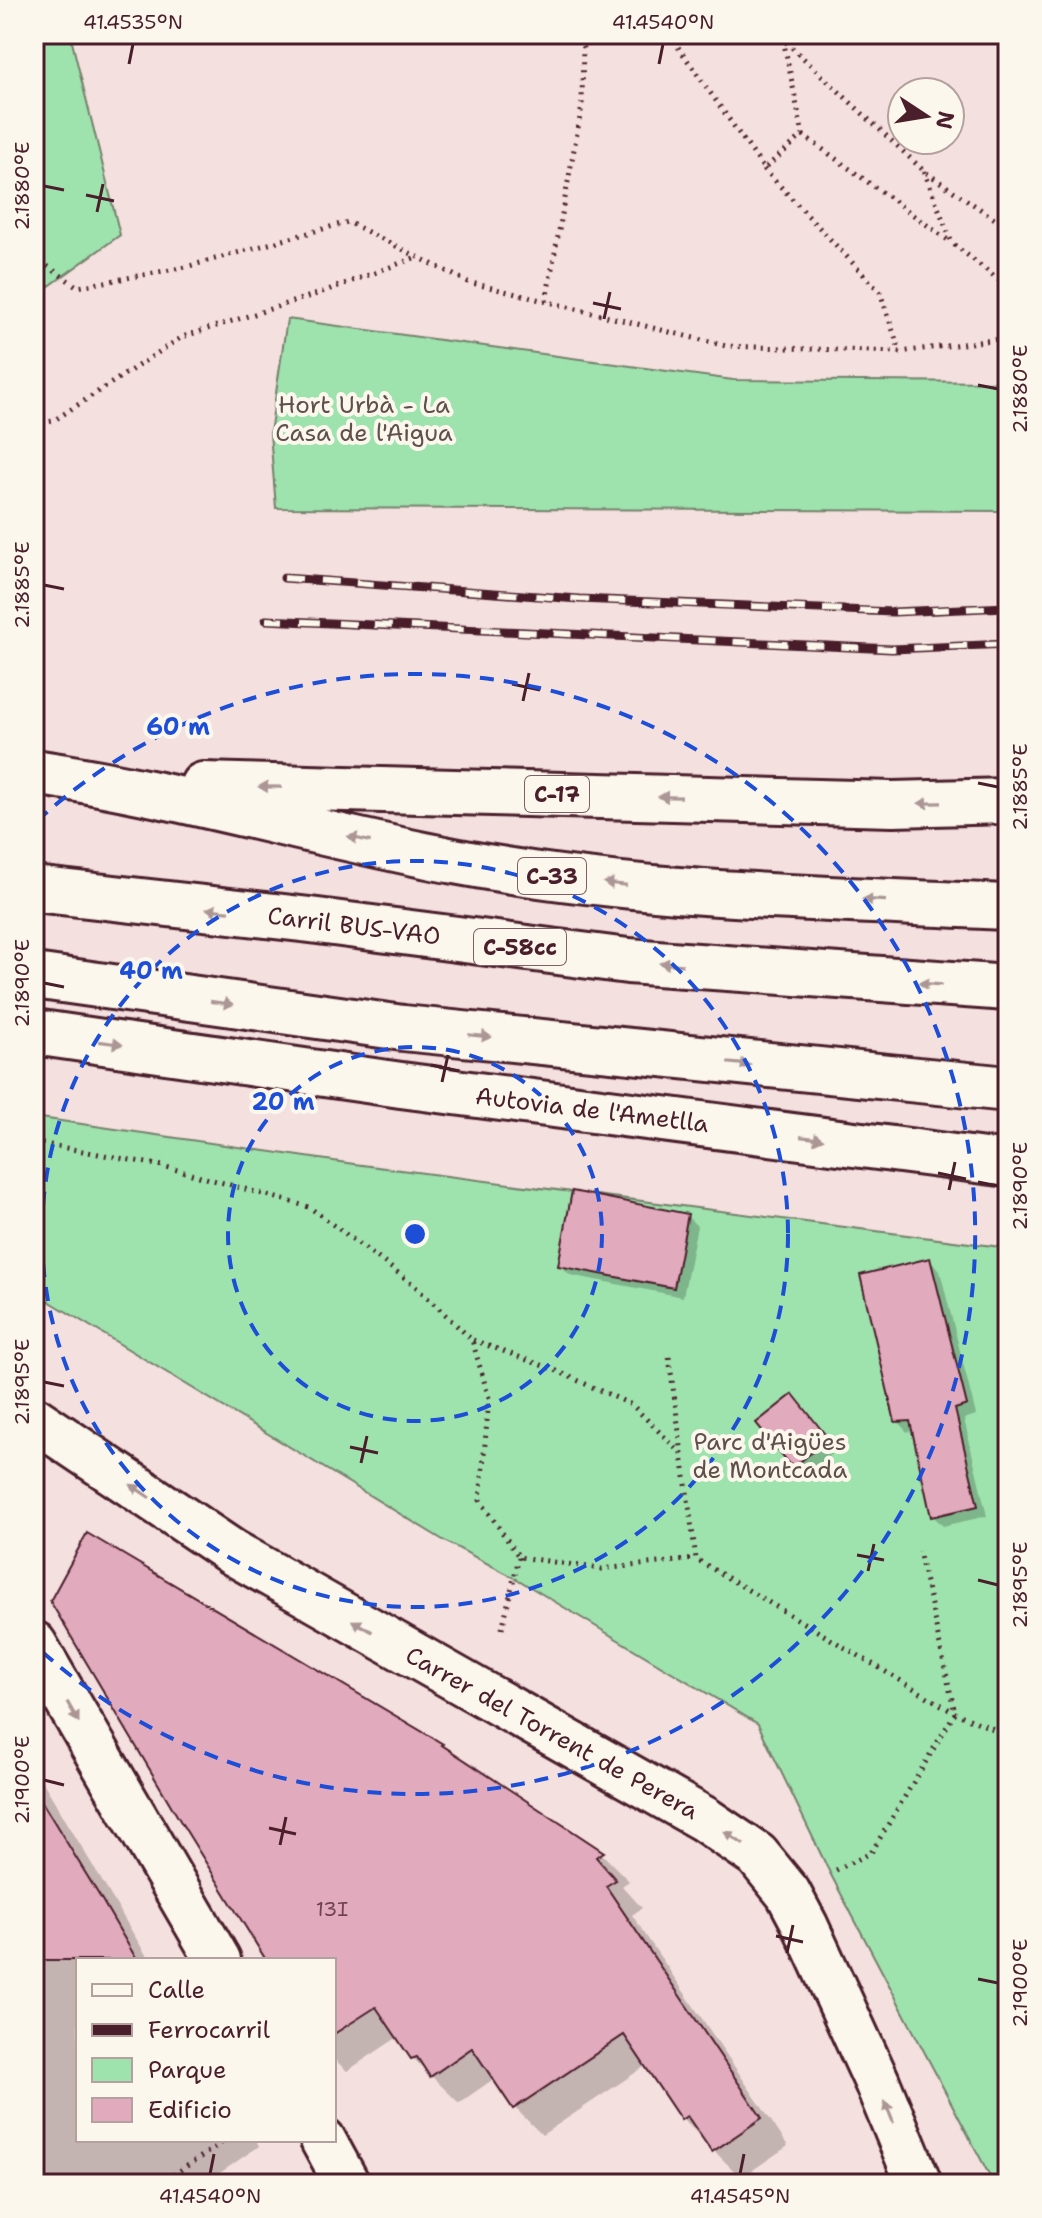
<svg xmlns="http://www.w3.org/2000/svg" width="1042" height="2218" font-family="'Shantell Sans',sans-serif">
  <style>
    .green { fill: #9ee3ae; stroke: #74816c; stroke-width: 2 }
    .shadow { fill: #0003 }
    .building { fill: #e2aabd; stroke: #4a1f2b; stroke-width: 2 }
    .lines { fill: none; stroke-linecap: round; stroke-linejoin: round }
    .street-casing { stroke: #4a1f2b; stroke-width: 50 }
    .highway-casing { stroke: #4a1f2b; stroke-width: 50 }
    .path { stroke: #4a1f2b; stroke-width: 5; stroke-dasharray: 2 6; stroke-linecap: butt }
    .street { stroke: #fbf7ec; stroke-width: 44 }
    .highway { stroke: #fbf7ec; stroke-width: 44 }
    .rail-casing { stroke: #4a1f2b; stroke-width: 9 }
    .rail { stroke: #fbf7ec; stroke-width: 6; stroke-dasharray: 18; stroke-linecap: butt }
    .oneway { fill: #ab9695 }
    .ticks { fill: none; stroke: #4a1f2b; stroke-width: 3 }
    .ring { fill: none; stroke: #1d4ed8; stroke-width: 4; stroke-dasharray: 14 10 }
    .labels { text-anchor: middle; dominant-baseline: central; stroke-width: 8; stroke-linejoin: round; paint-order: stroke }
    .number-label { font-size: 20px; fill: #704250 }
    .shield { fill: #fbf7ec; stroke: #7f6065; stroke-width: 2 }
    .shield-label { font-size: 22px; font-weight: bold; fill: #4a1f2b }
    .park-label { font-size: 24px; fill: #5f504c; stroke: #fbf7ec }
    .street-label { font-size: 24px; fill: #4a1f2b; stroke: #fbf7ec }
    .centre { fill: #1d4ed8; stroke: #fbf7ec; stroke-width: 4 }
    .ring-label { font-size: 24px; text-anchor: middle; font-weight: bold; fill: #1d4ed8; stroke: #fbf7ec; stroke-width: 8; stroke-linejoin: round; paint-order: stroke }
    .neatline { fill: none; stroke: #4a1f2b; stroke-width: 3 }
    .ticks-label { font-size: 20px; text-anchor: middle; fill: #4a1f2b }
  </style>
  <rect width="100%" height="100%" fill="#f4e0de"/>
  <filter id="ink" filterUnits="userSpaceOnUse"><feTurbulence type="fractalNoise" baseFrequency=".0125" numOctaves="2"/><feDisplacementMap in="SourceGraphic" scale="16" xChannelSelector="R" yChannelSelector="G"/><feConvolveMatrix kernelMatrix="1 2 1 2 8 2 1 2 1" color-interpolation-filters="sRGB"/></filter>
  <g filter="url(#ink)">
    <!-- green -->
    <path class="green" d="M 34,34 L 70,34 L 120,235 L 34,297 Z
      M 287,319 L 733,380 L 1008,382 L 1008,511 L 276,508 L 270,433 Z
      M 34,1117 L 354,1164 L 1008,1248 L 1008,2184 L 994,2184 L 830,1873 L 758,1724 L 517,1579 L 448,1543 L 34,1292 Z"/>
    <!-- shadow -->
    <path class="shadow" d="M 687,1216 L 697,1226 L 683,1297 L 570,1275 L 560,1265 Z
      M 930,1261 L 940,1271 L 976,1415 L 964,1419 L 987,1516 L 943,1526 L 933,1516 L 914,1431 L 907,1432 L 897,1421 Z
      M 803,1407 L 837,1449 L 805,1477 L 759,1424 Z
      M 449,1753 L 602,1854 L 629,1881 L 622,1886 L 642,1908 L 632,1915 L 788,2146 L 741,2178 L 683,2119 L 647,2065 L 542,2135 L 515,2108 L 495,2078 L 459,2103 L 413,2058 L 398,2037 L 347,2071 L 334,2059 L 334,1960 L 269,1960 Z
      M 34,1767 L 149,1960 L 78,1960 L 78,2140 L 256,2140 L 259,2146 L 204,2184 L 34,2184 Z"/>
    <!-- building -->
    <path class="building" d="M 572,1191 L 688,1214 L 674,1288 L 558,1266 Z
      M 930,1258 L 967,1405 L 955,1409 L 978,1506 L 931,1517 L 910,1421 L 895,1422 L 860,1275 Z
      M 793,1394 L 828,1438 L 793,1468 L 756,1423 Z
      M 87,1533 L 443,1744 L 442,1745 L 604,1852 L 596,1857 L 616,1880 L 606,1886 L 762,2118 L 712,2152 L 687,2116 L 681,2120 L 624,2035 L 513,2109 L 472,2048 L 430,2077 L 417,2057 L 411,2059 L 376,2007 L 334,2034 L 334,1960 L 266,1960 L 182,1824 L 50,1601 Z
      M 34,1789 L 102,1900 L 137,1960 L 34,1960 Z"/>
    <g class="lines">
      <!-- street casing -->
      <g class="street-casing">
        <path id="street" d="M 34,1419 L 232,1552 L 704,1819 L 757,1855 L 788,1893 L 805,1925 L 877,2082 L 919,2184
          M 34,1644 L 218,1960
          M 323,2140 L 347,2184"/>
      </g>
      <!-- highway casing -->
      <g class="highway-casing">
        <path id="highway" d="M 34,772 C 176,793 313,834 454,861 C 636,896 823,898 1008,907
          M 203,785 L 893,804 L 1008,801
          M 34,889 L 310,920 L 628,961 L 1008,988
          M 34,976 L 403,1028 L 1008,1089
          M 34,1032 L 401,1085 L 1008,1164"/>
      </g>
      <!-- path -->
      <path class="path" d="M 669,34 L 764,169 L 803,135 L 782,34
        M 786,42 L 924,171 L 1008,228
        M 803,135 L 952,243
        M 764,169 L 880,292 L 900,352
        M 924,171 L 952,243 L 1008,287
        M 34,257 L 78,287 L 186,267 L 348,222 L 468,282 L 726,346 L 900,352 L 1008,338
        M 546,301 L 582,106 L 583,34
        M 34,424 L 53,421 L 182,337 L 317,294 L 417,257
        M 34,1142 L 163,1166 L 309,1207 L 413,1284 L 472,1340 L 489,1398 L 480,1500 L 519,1557 L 602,1569 L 696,1559
        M 473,1340 L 557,1371 L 632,1405 L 682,1454
        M 669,1357 L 696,1559 L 955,1713 L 1008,1735
        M 502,1629 L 519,1557
        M 836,1870 L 871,1853 L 955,1713 L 919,1551
        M 160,2184 L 226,2140"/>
      <!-- street -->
      <use href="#street" class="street"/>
      <!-- highway -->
      <use href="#highway" class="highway"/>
      <!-- rail casing -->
      <g class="rail-casing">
        <path id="rail" d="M 284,578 L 579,599 L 893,612 L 1008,607
          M 266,620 L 892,649 L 1008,644"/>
      </g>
      <!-- rail -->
      <use href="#rail" class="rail"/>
    </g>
    <!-- one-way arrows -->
    <defs><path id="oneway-solid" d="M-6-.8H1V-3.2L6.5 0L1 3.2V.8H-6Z" transform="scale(2)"/></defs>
    <g class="oneway">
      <use href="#oneway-solid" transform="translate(270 787) rotate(-179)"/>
      <use href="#oneway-solid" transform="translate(670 797) rotate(-179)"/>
      <use href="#oneway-solid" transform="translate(930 803) rotate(179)"/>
      <use href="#oneway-solid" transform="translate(359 839) rotate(-167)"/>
      <use href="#oneway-solid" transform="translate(615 884) rotate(-173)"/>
      <use href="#oneway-solid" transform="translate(874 900) rotate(-177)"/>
      <use href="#oneway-solid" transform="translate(218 910) rotate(-174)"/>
      <use href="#oneway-solid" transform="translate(671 964) rotate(-176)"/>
      <use href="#oneway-solid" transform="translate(930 984) rotate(-176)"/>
      <use href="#oneway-solid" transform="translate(222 1003) rotate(8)"/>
      <use href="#oneway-solid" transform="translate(480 1036) rotate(6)"/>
      <use href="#oneway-solid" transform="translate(111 1043) rotate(8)"/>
      <use href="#oneway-solid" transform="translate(739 1064) rotate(6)"/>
      <use href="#oneway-solid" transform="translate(812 1138) rotate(7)"/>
      <use href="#oneway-solid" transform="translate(140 1491) rotate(-146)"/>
      <use href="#oneway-solid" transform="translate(362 1626) rotate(-151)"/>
      <use href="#oneway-solid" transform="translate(73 1712) rotate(60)"/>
      <use href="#oneway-solid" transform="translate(734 1838) rotate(-146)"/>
      <use href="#oneway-solid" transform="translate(889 2112) rotate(-112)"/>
    </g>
  </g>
  <!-- ticks -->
  <path class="ticks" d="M 129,64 L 133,44M 659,64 L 663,44M 44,186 L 64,190M 86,195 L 114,201M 97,212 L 103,184M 593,303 L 621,309M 604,319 L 610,292M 978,385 L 998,389M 44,585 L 64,589M 512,684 L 540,690M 523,701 L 529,673M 978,783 L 998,787M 44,983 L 64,987M 431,1065 L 459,1071M 442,1082 L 448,1055M 938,1173 L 966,1179M 978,1182 L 998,1186M 949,1190 L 955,1162M 44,1382 L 64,1386M 350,1447 L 378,1453M 361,1463 L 367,1436M 857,1555 L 884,1560M 868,1571 L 874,1544M 978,1580 L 998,1585M 44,1780 L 64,1785M 269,1828 L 296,1834M 280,1845 L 286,1817M 776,1936 L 803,1942M 787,1953 L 793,1925M 978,1979 L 998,1983M 210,2174 L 214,2154M 740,2174 L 744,2154"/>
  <!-- distance rings -->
  <g class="ring">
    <circle cx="415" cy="1234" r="187"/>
    <circle cx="415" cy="1234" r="373"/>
    <path d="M37 821A560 560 0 1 1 37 1647"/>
  </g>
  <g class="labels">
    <!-- number labels -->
    <g class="number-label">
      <text x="332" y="1909">13I</text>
    </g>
    <!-- shield labels -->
    <g class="shield">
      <rect x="525" y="776" width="64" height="36" rx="6"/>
      <rect x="518" y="858" width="68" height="36" rx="6"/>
      <rect x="474" y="929" width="92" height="36" rx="6"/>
    </g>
    <g class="shield-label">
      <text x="557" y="794">C-17</text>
      <text x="552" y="876">C-33</text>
      <text x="520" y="947">C-58cc</text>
    </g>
    <!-- park labels -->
    <g class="park-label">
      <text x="364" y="405">Hort Urbà - La<tspan x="364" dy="28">Casa de l'Aigua</tspan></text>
      <text x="770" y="1442">Parc d'Aigües<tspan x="770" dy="28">de Montcada</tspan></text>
    </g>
    <!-- street labels -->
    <g class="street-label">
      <text transform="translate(354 926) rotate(7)">Carril BUS-VAO</text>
      <text transform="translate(592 1110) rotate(7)">Autovia de l'Ametlla</text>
      <text transform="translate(552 1733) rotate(29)">Carrer del Torrent de Perera</text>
    </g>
  </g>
  <circle cx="415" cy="1234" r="12" class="centre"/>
  <g class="ring-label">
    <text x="178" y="735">60 m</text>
    <text x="151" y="979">40 m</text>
    <text x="283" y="1110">20 m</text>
  </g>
  <!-- margin -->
  <rect width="1042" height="2218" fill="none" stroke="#fbf7ec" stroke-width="88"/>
  <!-- legend -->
  <rect x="76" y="1958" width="260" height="184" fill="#fbf7ec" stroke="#b4a19f" stroke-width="2"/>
  <rect x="92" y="1984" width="40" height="12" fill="#fbf7ec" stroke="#b4a19f" stroke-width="2"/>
  <text x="148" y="1998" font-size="24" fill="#4a1f2b">Calle</text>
  <rect x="92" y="2024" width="40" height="12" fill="#4a1f2b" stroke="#b4a19f" stroke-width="2"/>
  <text x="148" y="2038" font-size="24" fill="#4a1f2b">Ferrocarril</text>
  <rect x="92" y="2058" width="40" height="24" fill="#9ee3ae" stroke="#b4a19f" stroke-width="2"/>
  <text x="148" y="2078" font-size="24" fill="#4a1f2b">Parque</text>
  <rect x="92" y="2098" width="40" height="24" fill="#e2aabd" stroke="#b4a19f" stroke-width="2"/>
  <text x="148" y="2118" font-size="24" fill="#4a1f2b">Edificio</text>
  <!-- north arrow -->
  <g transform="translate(926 116) rotate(102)"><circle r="38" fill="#fbf7ec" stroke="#b4a19f" stroke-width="2"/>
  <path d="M0-6L14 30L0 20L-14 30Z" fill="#4a1f2b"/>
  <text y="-12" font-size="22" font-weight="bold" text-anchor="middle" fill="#4a1f2b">N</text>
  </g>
  <rect x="44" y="44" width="954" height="2130" class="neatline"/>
  <g class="ticks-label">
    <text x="133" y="29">41.4535°N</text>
    <text x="663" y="29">41.4540°N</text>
    <text transform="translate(22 186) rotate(-90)" y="7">2.1880°E</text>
    <text transform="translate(1020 389) rotate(-90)" y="7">2.1880°E</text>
    <text transform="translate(22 585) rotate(-90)" y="7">2.1885°E</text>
    <text transform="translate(1020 787) rotate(-90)" y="7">2.1885°E</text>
    <text transform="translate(22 983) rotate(-90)" y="7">2.1890°E</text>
    <text transform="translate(1020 1186) rotate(-90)" y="7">2.1890°E</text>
    <text transform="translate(22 1382) rotate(-90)" y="7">2.1895°E</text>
    <text transform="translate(1020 1585) rotate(-90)" y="7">2.1895°E</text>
    <text transform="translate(22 1780) rotate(-90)" y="7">2.1900°E</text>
    <text transform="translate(1020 1983) rotate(-90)" y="7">2.1900°E</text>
    <text x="210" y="2203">41.4540°N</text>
    <text x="740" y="2203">41.4545°N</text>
  </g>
</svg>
